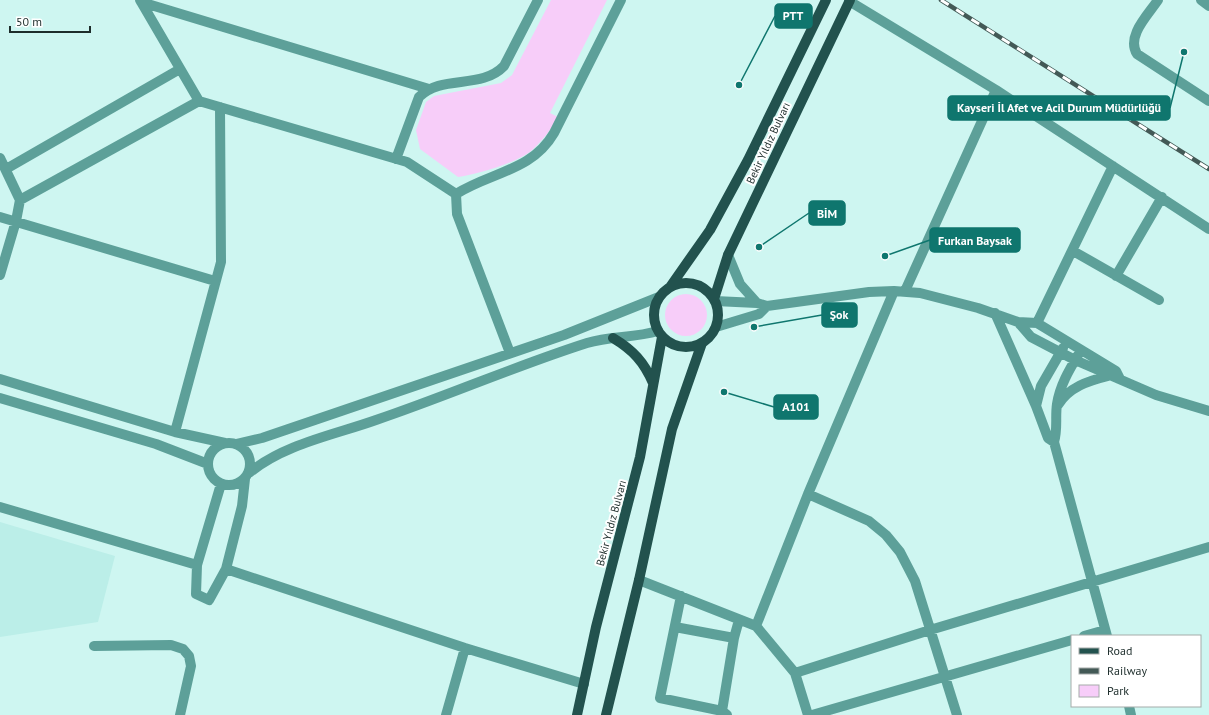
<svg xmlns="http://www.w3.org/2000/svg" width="1209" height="715" font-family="'PT Sans',sans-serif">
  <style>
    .built { fill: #bbeee8 }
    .green { fill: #f7cdf9 }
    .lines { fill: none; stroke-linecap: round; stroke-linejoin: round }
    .minor { stroke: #5da099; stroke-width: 10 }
    .major { stroke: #22524e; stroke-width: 10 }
    .rail-casing { stroke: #435956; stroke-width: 4.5 }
    .rail { stroke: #fff; stroke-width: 3; stroke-dasharray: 9; stroke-linecap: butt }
    .labels { text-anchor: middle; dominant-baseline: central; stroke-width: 4; stroke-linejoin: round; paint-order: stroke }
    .street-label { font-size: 11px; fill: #1d2d2b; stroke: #fff }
    .leader { fill: none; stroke: #0f766e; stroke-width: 1.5 }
    .callout-dot { fill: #0f766e; stroke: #fff; stroke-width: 1.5 }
    .callout { fill: #0f766e; stroke: #0f766e; stroke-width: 1.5 }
    .callout-label { font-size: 12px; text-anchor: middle; font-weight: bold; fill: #fff }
  </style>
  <rect width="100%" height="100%" fill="#cef6f1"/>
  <!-- built -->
  <path class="built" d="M 0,522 L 115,556 L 98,622 L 0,637 Z"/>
  <!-- green -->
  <path class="green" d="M 551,0 L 607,0 L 550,113 L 558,117 C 551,130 542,141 531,151 C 518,162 476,175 458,177 L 420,149 L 416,130 L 426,102 L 434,96 L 501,83 L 512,75 Z
    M665 315a21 21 0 1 1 42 0a21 21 0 1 1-42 0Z"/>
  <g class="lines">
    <!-- minor -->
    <path class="minor" d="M 140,0 L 199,101 L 407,162 L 456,194
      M 1158,0 C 1148,15 1126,36 1137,54 L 1209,101
      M 1201,0 L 1209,6
      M 849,1 L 996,90 L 1209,229
      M 141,2 L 429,89
      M 0,158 L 20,200 L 16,221 L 0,275
      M 396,159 L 419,97 C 442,74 481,90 504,66 L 538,0
      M 6,169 L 180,69
      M 456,194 C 491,172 532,171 554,133 L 621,0
      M 456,194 L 457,214 L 510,353
      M 20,200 L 199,101
      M 0,217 L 215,281
      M 1073,251 L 1159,300
      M 728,255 L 740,284 L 757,303
      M 1116,276 L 1162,197
      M 905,291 L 996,90
      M 715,301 L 757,303 L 767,306 L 869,292 L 894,291 L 920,293 L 978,308 L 1018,322 L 1037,323 L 1116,371 L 1120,379
      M 995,313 L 1036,406 L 1048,438 L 1054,442
      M 1018,322 L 1031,337 L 1075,360 L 1156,395 L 1209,411
      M 1037,323 L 1113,166
      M 716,327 L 759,314 L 767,306
      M 1081,350 C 1071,367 1060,384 1057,404 C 1055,417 1058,429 1054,442 L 1107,636
      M 0,379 L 175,432 L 225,443
      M 0,398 L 156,444 L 208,464
      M 1058,405 C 1069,387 1088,381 1108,376
      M 1036,406 L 1041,386 L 1063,348
      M 175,432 L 221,262 L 220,107
      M208 464a21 21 0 1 1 42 0a21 21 0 1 1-42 0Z
      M 236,444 L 262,438 L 564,335 L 659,297
      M 249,473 C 284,444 334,435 376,420 C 447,396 515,366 587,343 C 610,336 634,338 658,331
      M 221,484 L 197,565 L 196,594 L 209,600 L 226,569 L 242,506 L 245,479
      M 808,494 L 869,521 L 886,535 L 900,552 L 915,581 L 957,715
      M 0,507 L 197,565
      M 226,569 L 465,648 L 584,684
      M 639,580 L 756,626 L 795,673 L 808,715
      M 681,596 L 660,698 L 722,711
      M 756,626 L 808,494 L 894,291
      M 675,627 L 734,638
      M 1084,636 L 1105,630
      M 94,646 L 171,645 L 183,649 L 189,656 L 191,666 L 180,715
      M 795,673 L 930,630 L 1209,547
      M 1129,706 L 1131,715
      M 446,715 L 465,648
      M 727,715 L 722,711 L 734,638 L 739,620
      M 812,715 L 1072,640"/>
    <!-- major -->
    <path class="major" d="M654 315a32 32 0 1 1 64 0a32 32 0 1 1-64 0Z
      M 670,287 L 710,230 L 748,160 L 826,0
      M 714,299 L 728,255 L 850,0
      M 613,338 C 633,350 644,362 653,383
      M 577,715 L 596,627 L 640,457 L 662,337
      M 606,715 L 639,580 L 672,429 L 702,343"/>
    <!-- rail casing -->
    <g class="rail-casing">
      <path id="rail" d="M 941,0 L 1209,169"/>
    </g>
    <!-- rail -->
    <use href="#rail" class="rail"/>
  </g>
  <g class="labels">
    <!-- street labels -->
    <g class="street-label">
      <text transform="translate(768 143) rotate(-65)">Bekir Yıldız Bulvarı</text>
      <text transform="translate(611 523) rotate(-75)">Bekir Yıldız Bulvarı</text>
    </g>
  </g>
  <!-- callouts -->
  <path class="leader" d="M739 85L775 16M1184 52L1170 108M759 247L809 213M885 256L930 240M754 327L822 315M724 392L774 407"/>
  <g class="callout-dot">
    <circle cx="739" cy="85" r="4"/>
    <circle cx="1184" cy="52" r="4"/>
    <circle cx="759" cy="247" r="4"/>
    <circle cx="885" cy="256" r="4"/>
    <circle cx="754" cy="327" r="4"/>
    <circle cx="724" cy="392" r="4"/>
  </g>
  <g class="callout">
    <rect x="775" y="4" width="37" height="24" rx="4"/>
    <rect x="948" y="96" width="222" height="24" rx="4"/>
    <rect x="809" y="201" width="36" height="24" rx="4"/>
    <rect x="930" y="228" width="90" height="24" rx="4"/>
    <rect x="822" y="303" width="35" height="24" rx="4"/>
    <rect x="774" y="395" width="44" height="24" rx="4"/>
  </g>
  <g class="callout-label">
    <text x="793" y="20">PTT</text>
    <text x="1059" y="112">Kayseri İl Afet ve Acil Durum Müdürlüğü</text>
    <text x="827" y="218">BİM</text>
    <text x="975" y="245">Furkan Baysak</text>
    <text x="839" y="319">Şok</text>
    <text x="796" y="411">A101</text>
  </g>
  <!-- legend -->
  <rect x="1071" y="635" width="130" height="72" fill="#ffffff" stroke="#a5abaa"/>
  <rect x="1079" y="648" width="20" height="6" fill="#22524e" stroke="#a5abaa"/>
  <text x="1107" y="655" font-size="12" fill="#1d2d2b">Road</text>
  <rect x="1079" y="668" width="20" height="6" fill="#435956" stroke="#a5abaa"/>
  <text x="1107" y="675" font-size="12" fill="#1d2d2b">Railway</text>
  <rect x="1079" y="685" width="20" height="12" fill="#f7cdf9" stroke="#a5abaa"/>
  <text x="1107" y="695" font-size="12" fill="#1d2d2b">Park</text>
  <!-- scale -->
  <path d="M10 26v6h80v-6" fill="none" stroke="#1d2d2b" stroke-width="2"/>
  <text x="16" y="26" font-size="12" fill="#1d2d2b" stroke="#ffffff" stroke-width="3" paint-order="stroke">50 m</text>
</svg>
